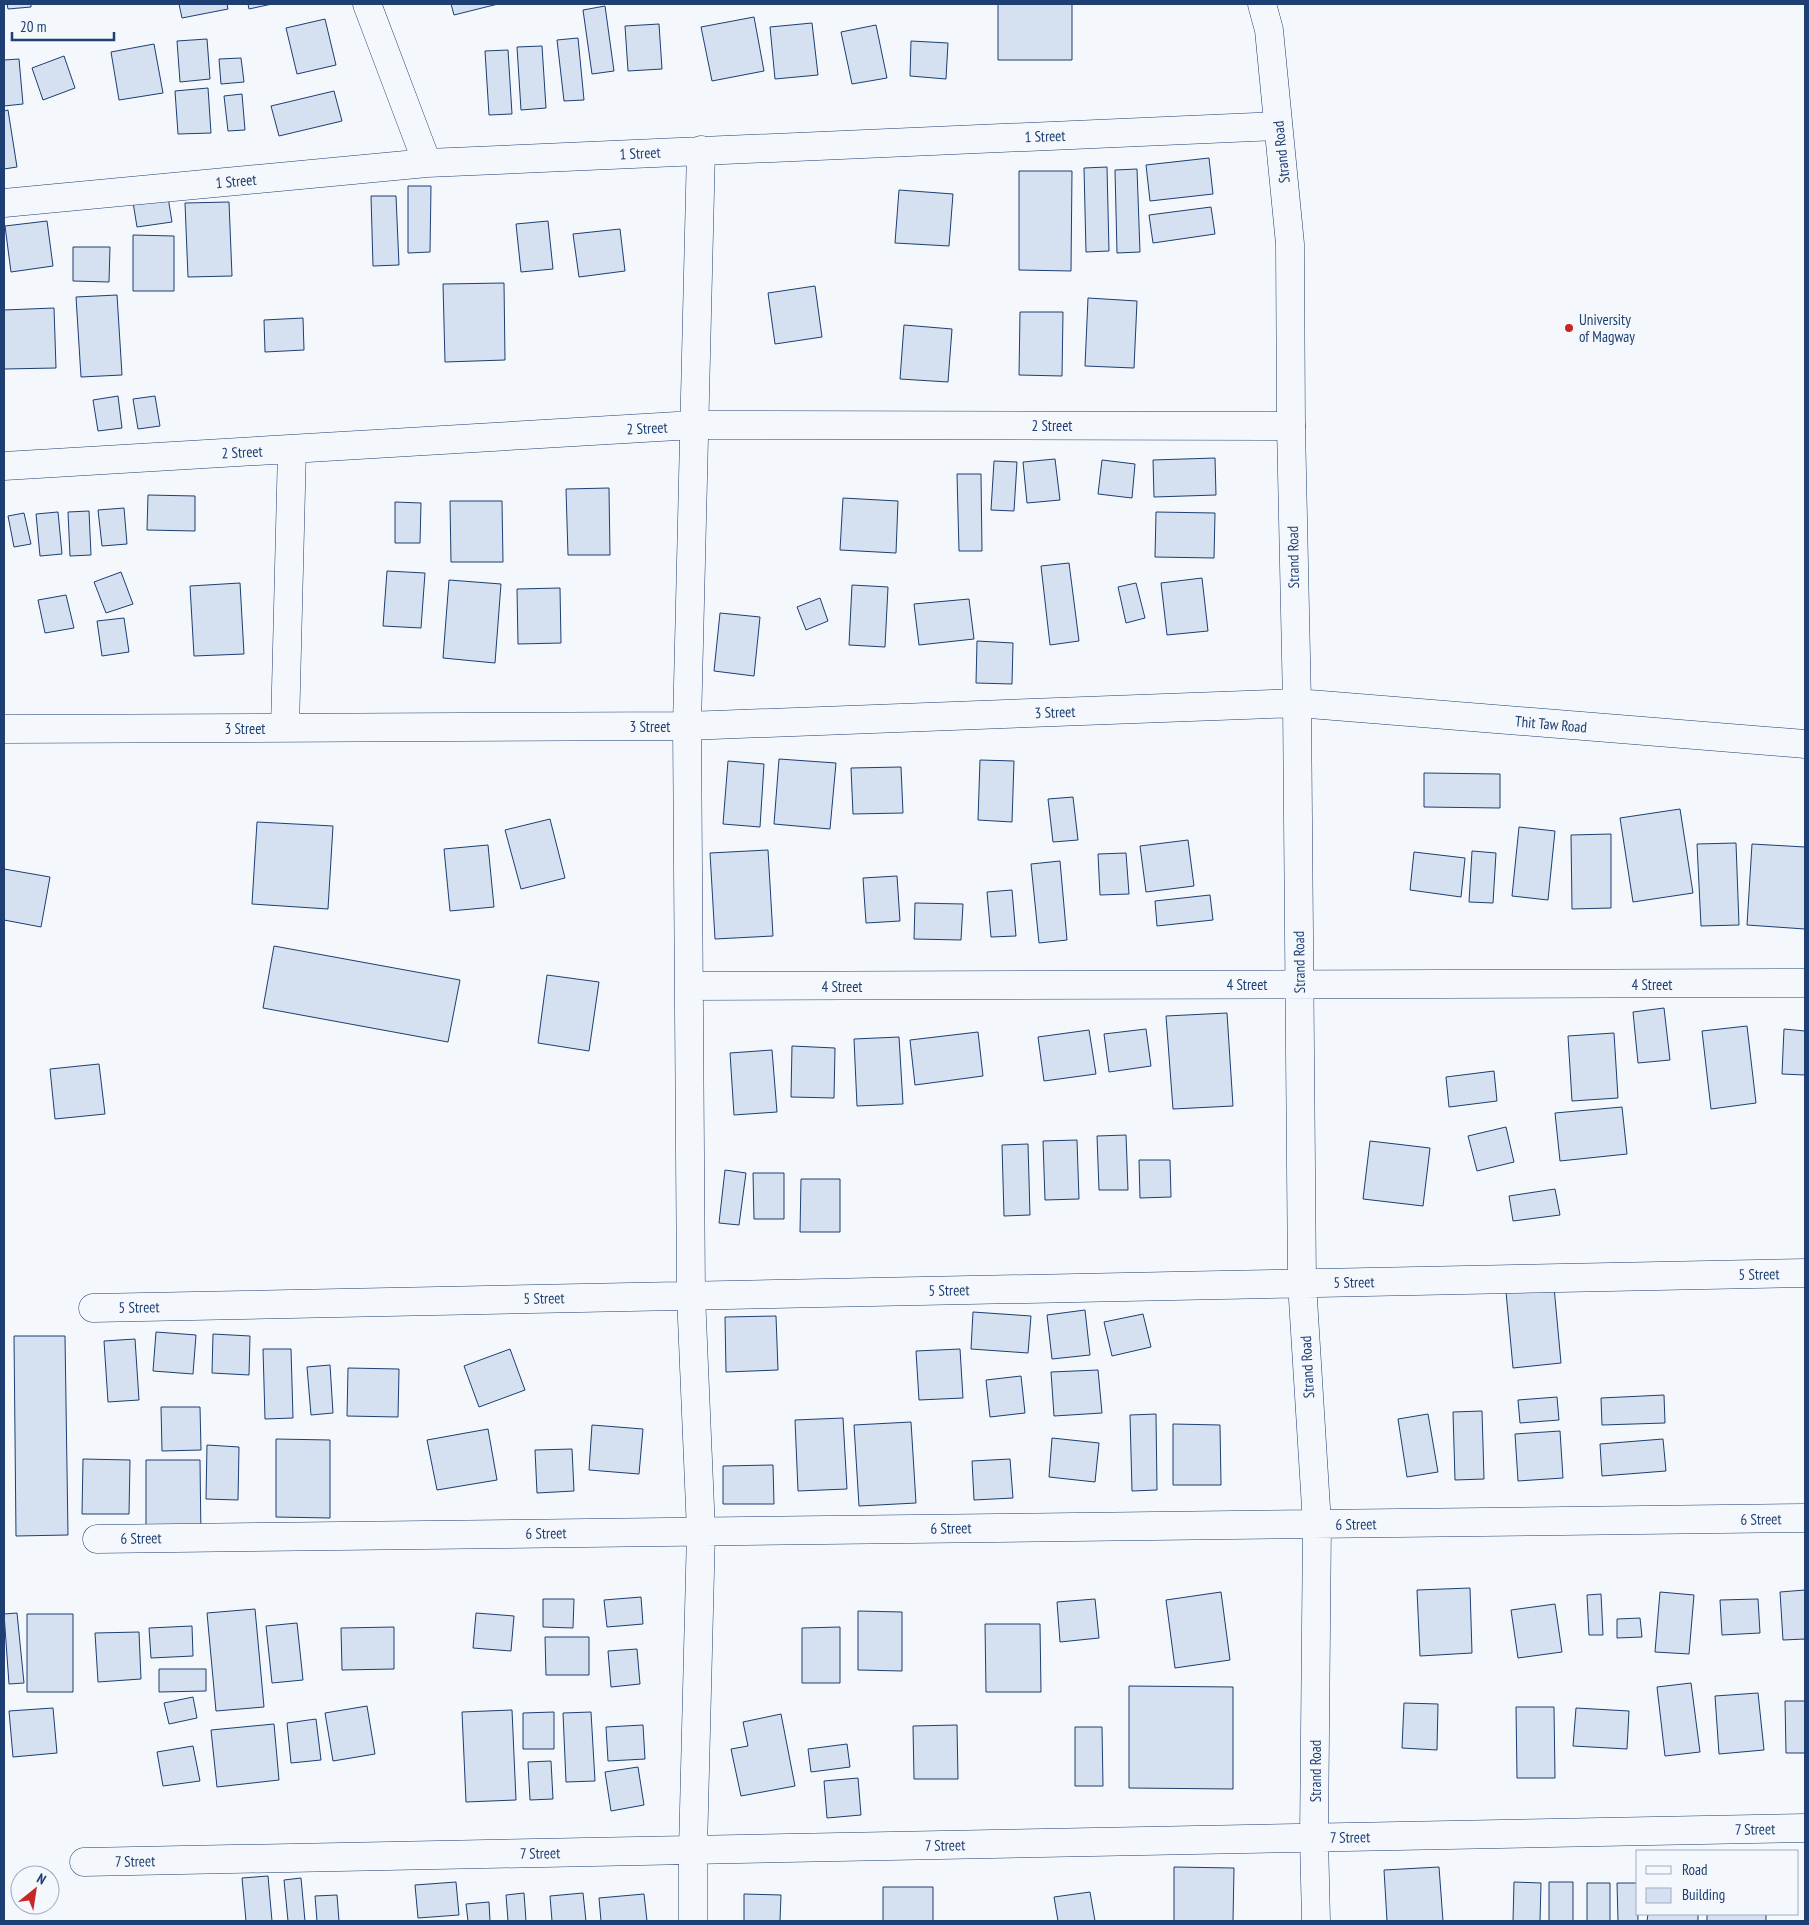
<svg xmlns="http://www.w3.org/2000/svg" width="1809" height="1925" font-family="'PT Sans Narrow',sans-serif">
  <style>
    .building { fill: #d5e0f0; stroke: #1d3f73 }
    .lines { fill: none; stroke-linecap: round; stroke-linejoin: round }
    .street-casing { stroke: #1d3f73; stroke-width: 29 }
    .secondary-casing { stroke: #1d3f73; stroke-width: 29 }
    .street { stroke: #f4f7fb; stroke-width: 28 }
    .secondary { stroke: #f4f7fb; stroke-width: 28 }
    .poi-dot { fill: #c62828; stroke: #f4f7fb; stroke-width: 2 }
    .labels { text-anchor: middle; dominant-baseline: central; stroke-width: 4; stroke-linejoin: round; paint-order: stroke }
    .street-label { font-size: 15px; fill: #1d3f73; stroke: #f4f7fb }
    .poi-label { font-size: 15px; fill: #1d3f73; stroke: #f4f7fb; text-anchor: start }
  </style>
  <rect width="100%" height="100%" fill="#f4f7fb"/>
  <!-- building -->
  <path class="building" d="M 7,4 L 31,4 L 31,7 L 8,9 Z
    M 179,4 L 227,4 L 228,9 L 182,18 Z
    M 248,4 L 272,4 L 249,9 Z
    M 451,4 L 498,4 L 454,15 Z
    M 998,4 L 1072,4 L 1072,60 L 998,60 Z
    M 605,6 L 614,71 L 592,74 L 583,10 Z
    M 754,17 L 764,71 L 712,81 L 701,27 Z
    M 325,19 L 336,65 L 297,74 L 286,28 Z
    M 812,23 L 818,75 L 775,79 L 770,27 Z
    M 659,24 L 662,69 L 628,71 L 625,26 Z
    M 876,25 L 887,78 L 852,84 L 841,32 Z
    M 578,38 L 584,100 L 564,101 L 557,40 Z
    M 207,39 L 210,79 L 180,82 L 177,41 Z
    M 911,41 L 948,43 L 946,79 L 910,76 Z
    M 154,44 L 163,93 L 119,100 L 111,52 Z
    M 542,46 L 546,108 L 521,110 L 517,47 Z
    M 508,50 L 512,114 L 489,115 L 485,51 Z
    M 64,56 L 75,88 L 43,100 L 32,68 Z
    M 241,58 L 244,82 L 221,84 L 219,59 Z
    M 19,59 L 23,104 L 4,106 L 4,60 Z
    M 208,88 L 211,133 L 178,134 L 175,91 Z
    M 334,91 L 342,121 L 279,136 L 271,106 Z
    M 242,94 L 245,130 L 228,131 L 224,96 Z
    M 8,110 L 17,167 L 4,169 L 4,111 Z
    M 1209,158 L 1213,194 L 1150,201 L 1146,165 Z
    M 1107,167 L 1109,251 L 1086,252 L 1084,168 Z
    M 1137,169 L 1140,252 L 1117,253 L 1115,170 Z
    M 1019,171 L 1072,171 L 1071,271 L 1019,270 Z
    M 408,186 L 431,186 L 430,252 L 408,253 Z
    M 899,190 L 953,194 L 949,246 L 895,243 Z
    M 167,191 L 172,222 L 137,227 L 132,196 Z
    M 371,196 L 396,196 L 399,265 L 373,266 Z
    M 229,202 L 232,276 L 188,277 L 185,203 Z
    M 1211,207 L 1215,234 L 1153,243 L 1149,215 Z
    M 47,221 L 53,266 L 11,272 L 5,226 Z
    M 548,221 L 553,269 L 521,272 L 516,224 Z
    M 620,229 L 625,271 L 579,277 L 573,234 Z
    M 133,235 L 174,236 L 174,291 L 133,291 Z
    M 73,247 L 110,247 L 109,282 L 73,281 Z
    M 504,283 L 505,360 L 445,362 L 443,284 Z
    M 815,286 L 822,337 L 775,344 L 768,293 Z
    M 117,295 L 122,375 L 81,377 L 76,297 Z
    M 1088,298 L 1137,301 L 1134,368 L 1085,366 Z
    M 54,308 L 56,368 L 4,369 L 4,310 Z
    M 1020,312 L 1063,312 L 1062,376 L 1019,375 Z
    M 303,318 L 304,350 L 265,352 L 264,320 Z
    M 904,325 L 952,329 L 948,382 L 900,379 Z
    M 118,396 L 122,428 L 98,431 L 93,400 Z
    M 155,396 L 160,426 L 138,429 L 133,399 Z
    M 1215,458 L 1216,495 L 1154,497 L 1153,460 Z
    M 1055,459 L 1060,500 L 1027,503 L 1023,462 Z
    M 1102,460 L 1135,464 L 1132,498 L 1098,494 Z
    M 994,461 L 1017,462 L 1014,511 L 991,510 Z
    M 957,474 L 981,474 L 982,551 L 959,551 Z
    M 609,488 L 610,555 L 568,555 L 566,489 Z
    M 148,495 L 195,496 L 195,531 L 147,530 Z
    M 843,498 L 898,501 L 896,553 L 840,550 Z
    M 450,501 L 502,501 L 503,562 L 451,562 Z
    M 395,502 L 421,503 L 420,543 L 395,543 Z
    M 124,508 L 127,544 L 102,546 L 98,510 Z
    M 89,511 L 91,555 L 70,556 L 68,512 Z
    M 58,512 L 62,554 L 40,556 L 36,514 Z
    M 1156,512 L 1215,513 L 1214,558 L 1155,557 Z
    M 24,513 L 31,544 L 14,547 L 8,516 Z
    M 1069,563 L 1079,641 L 1050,645 L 1041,566 Z
    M 387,571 L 425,573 L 421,628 L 383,626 Z
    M 121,572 L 133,604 L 106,613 L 94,582 Z
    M 1202,578 L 1208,631 L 1167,635 L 1161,583 Z
    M 449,580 L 501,584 L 495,663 L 443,658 Z
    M 240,583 L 244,654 L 194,656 L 190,586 Z
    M 1136,583 L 1145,618 L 1126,623 L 1118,587 Z
    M 852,585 L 888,587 L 885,647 L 849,645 Z
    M 560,588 L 561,643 L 518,644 L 517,589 Z
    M 66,595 L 74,628 L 45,633 L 38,600 Z
    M 820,598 L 828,621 L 806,630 L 797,607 Z
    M 969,599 L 974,639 L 919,645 L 914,604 Z
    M 720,613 L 760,617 L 754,676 L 714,671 Z
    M 124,618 L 129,652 L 102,656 L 97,621 Z
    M 977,641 L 1013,643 L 1012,684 L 976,683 Z
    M 779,759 L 836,763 L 830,829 L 774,824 Z
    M 980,760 L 1014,761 L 1012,822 L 978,820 Z
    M 728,761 L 764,764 L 760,827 L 723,824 Z
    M 901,767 L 903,813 L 853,814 L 851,768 Z
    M 1424,773 L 1500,774 L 1500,808 L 1424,807 Z
    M 1073,797 L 1078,840 L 1053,842 L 1048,799 Z
    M 1680,809 L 1693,893 L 1633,902 L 1620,818 Z
    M 550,819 L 565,878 L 521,889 L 505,830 Z
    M 257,822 L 333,826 L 328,909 L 252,904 Z
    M 1519,827 L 1555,831 L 1548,900 L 1512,896 Z
    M 1611,834 L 1611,908 L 1572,909 L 1571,835 Z
    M 1188,840 L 1194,886 L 1146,892 L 1140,846 Z
    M 1736,843 L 1739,925 L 1701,926 L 1697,844 Z
    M 1752,844 L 1805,847 L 1805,929 L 1747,925 Z
    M 488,845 L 494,907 L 450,911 L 444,849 Z
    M 768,850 L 773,936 L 715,939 L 710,853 Z
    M 1472,851 L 1496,853 L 1493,903 L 1469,902 Z
    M 1414,852 L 1465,858 L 1461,897 L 1410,890 Z
    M 1126,853 L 1129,894 L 1100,895 L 1098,854 Z
    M 1060,861 L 1067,940 L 1039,943 L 1031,864 Z
    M 4,869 L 50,877 L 41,927 L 4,920 Z
    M 897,876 L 900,921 L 866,923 L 863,878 Z
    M 1012,890 L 1016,936 L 991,937 L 987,892 Z
    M 1210,895 L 1213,920 L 1157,926 L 1155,901 Z
    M 915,903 L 963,904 L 961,940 L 914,939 Z
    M 274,946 L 460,980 L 448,1042 L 263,1008 Z
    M 547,975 L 599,982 L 589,1051 L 538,1043 Z
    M 1664,1008 L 1670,1060 L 1638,1063 L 1633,1012 Z
    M 1227,1013 L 1233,1106 L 1173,1109 L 1166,1016 Z
    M 1747,1026 L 1756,1103 L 1711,1109 L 1702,1031 Z
    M 1146,1029 L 1151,1066 L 1109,1072 L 1104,1034 Z
    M 1784,1029 L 1805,1031 L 1805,1075 L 1782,1074 Z
    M 1089,1030 L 1096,1074 L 1044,1081 L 1038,1037 Z
    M 978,1032 L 983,1076 L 915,1085 L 910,1040 Z
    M 1614,1033 L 1618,1098 L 1572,1101 L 1568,1036 Z
    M 899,1037 L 903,1104 L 857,1106 L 854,1039 Z
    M 792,1046 L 835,1048 L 834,1098 L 791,1097 Z
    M 772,1050 L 777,1112 L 734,1115 L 730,1053 Z
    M 99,1064 L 105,1114 L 55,1119 L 50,1069 Z
    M 1494,1071 L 1497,1101 L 1449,1107 L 1446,1077 Z
    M 1622,1107 L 1627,1154 L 1560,1161 L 1555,1113 Z
    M 1506,1127 L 1514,1162 L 1477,1171 L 1468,1136 Z
    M 1126,1135 L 1128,1190 L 1099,1190 L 1097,1136 Z
    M 1077,1140 L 1079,1199 L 1045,1200 L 1043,1141 Z
    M 1370,1141 L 1430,1148 L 1423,1206 L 1363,1199 Z
    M 1028,1144 L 1030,1215 L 1004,1216 L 1002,1145 Z
    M 1139,1160 L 1170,1160 L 1171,1197 L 1140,1198 Z
    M 725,1170 L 746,1173 L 739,1225 L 719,1223 Z
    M 753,1173 L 784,1173 L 784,1219 L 754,1219 Z
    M 801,1179 L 840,1179 L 840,1232 L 800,1232 Z
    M 1555,1189 L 1560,1215 L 1513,1221 L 1509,1196 Z
    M 1553,1276 L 1561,1363 L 1513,1368 L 1505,1281 Z
    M 1085,1310 L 1090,1355 L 1052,1359 L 1047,1315 Z
    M 973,1312 L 1031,1316 L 1028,1353 L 971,1349 Z
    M 1143,1314 L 1151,1347 L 1112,1356 L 1104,1322 Z
    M 776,1316 L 778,1370 L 726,1372 L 725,1317 Z
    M 156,1332 L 196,1335 L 193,1374 L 153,1371 Z
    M 213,1334 L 250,1336 L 249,1375 L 212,1373 Z
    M 14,1336 L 65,1336 L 68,1535 L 16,1536 Z
    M 135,1339 L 139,1400 L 108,1402 L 104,1341 Z
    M 263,1349 L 291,1349 L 293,1418 L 265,1419 Z
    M 510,1349 L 525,1390 L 479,1407 L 464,1366 Z
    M 960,1349 L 963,1398 L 919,1400 L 916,1351 Z
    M 330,1365 L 333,1413 L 311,1415 L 307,1367 Z
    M 348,1368 L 399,1369 L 398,1417 L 347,1416 Z
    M 1098,1370 L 1102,1413 L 1054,1416 L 1051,1372 Z
    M 1021,1376 L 1025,1413 L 990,1417 L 986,1380 Z
    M 1664,1395 L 1665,1423 L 1602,1425 L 1601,1398 Z
    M 1557,1397 L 1559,1420 L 1520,1423 L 1518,1400 Z
    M 161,1407 L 200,1407 L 201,1450 L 162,1451 Z
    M 1482,1411 L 1484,1479 L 1455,1480 L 1453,1412 Z
    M 1156,1414 L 1157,1490 L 1132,1491 L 1130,1415 Z
    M 1428,1414 L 1438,1472 L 1407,1477 L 1398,1419 Z
    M 843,1418 L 847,1489 L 798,1491 L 795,1420 Z
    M 911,1422 L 916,1503 L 859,1506 L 854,1425 Z
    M 1173,1424 L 1220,1425 L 1221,1485 L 1173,1485 Z
    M 592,1425 L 643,1429 L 639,1474 L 589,1470 Z
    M 488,1429 L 497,1480 L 437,1490 L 427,1440 Z
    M 1560,1431 L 1563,1478 L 1518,1481 L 1515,1434 Z
    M 1052,1438 L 1099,1443 L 1095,1482 L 1049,1477 Z
    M 276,1439 L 330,1440 L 330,1518 L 276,1517 Z
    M 1663,1439 L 1666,1471 L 1602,1476 L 1600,1444 Z
    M 207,1445 L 239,1447 L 238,1500 L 206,1499 Z
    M 572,1449 L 574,1491 L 537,1493 L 535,1450 Z
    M 83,1459 L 130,1460 L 129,1514 L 82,1514 Z
    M 1010,1459 L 1013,1498 L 974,1500 L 972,1461 Z
    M 146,1460 L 200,1460 L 201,1539 L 146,1538 Z
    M 773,1465 L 774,1504 L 723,1504 L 723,1466 Z
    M 1470,1588 L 1472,1653 L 1420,1656 L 1417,1590 Z
    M 1805,1590 L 1805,1639 L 1783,1640 L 1780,1592 Z
    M 1221,1592 L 1230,1660 L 1175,1668 L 1166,1600 Z
    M 1660,1592 L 1694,1595 L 1689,1654 L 1655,1652 Z
    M 1601,1594 L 1603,1635 L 1589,1635 L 1587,1595 Z
    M 641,1597 L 643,1624 L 607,1627 L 604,1600 Z
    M 543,1599 L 574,1599 L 573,1628 L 543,1627 Z
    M 1095,1599 L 1099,1638 L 1060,1642 L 1057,1602 Z
    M 1758,1599 L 1760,1633 L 1722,1635 L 1720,1600 Z
    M 1555,1604 L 1562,1652 L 1518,1658 L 1511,1610 Z
    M 255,1609 L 264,1707 L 216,1711 L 207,1613 Z
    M 858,1611 L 902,1612 L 902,1671 L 858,1670 Z
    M 17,1613 L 24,1683 L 9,1684 L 4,1614 Z
    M 476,1613 L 514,1616 L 511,1651 L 473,1648 Z
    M 27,1614 L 73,1614 L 73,1692 L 27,1692 Z
    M 1640,1618 L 1642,1637 L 1617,1638 L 1617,1619 Z
    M 297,1623 L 303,1680 L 272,1683 L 266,1626 Z
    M 985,1624 L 1040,1624 L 1041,1692 L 986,1692 Z
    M 192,1626 L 193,1656 L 151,1658 L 149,1628 Z
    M 394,1627 L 394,1669 L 342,1670 L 341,1628 Z
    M 840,1627 L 840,1683 L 802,1683 L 802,1628 Z
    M 139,1632 L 141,1679 L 98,1682 L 95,1633 Z
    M 545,1637 L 589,1637 L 589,1675 L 546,1675 Z
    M 637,1649 L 640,1684 L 611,1687 L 608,1651 Z
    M 159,1669 L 206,1669 L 206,1691 L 159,1692 Z
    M 1691,1683 L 1700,1752 L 1665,1756 L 1657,1687 Z
    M 1129,1686 L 1233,1687 L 1233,1789 L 1129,1788 Z
    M 1758,1693 L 1764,1750 L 1719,1754 L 1715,1696 Z
    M 193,1697 L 197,1718 L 169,1724 L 164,1703 Z
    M 1785,1701 L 1805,1701 L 1805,1753 L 1786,1753 Z
    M 1404,1703 L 1438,1704 L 1437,1750 L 1402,1748 Z
    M 367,1706 L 375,1754 L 333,1761 L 325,1713 Z
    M 1516,1707 L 1554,1707 L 1555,1778 L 1517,1778 Z
    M 53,1708 L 57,1753 L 13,1757 L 9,1711 Z
    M 1576,1708 L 1629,1711 L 1627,1749 L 1573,1746 Z
    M 512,1710 L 516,1800 L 466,1802 L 462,1712 Z
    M 554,1712 L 554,1749 L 523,1749 L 523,1713 Z
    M 591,1712 L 595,1781 L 566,1782 L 563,1713 Z
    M 781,1714 L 795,1786 L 741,1796 L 731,1749 L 748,1746 L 743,1722 Z
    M 316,1719 L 321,1760 L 291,1763 L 287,1723 Z
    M 274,1724 L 279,1780 L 217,1787 L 211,1730 Z
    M 643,1725 L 645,1759 L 608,1761 L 606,1727 Z
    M 957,1725 L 958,1779 L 914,1779 L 913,1726 Z
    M 1075,1727 L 1102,1727 L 1103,1786 L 1075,1786 Z
    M 847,1744 L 850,1767 L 811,1772 L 808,1749 Z
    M 193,1746 L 200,1781 L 163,1786 L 157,1752 Z
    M 551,1761 L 553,1799 L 530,1800 L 528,1762 Z
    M 638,1767 L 644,1805 L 611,1811 L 605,1772 Z
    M 858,1778 L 861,1815 L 827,1818 L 824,1781 Z
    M 1174,1867 L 1234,1868 L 1233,1921 L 1174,1921 Z
    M 1439,1867 L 1443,1921 L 1387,1921 L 1384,1870 Z
    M 268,1876 L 272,1921 L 246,1921 L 242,1878 Z
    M 301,1878 L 305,1921 L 288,1921 L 284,1880 Z
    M 456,1882 L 459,1915 L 418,1918 L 415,1885 Z
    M 1514,1882 L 1541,1883 L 1540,1921 L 1513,1921 Z
    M 1549,1882 L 1573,1882 L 1573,1921 L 1549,1921 Z
    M 1587,1883 L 1610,1883 L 1610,1921 L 1587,1921 Z
    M 1617,1883 L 1637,1883 L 1638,1921 L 1618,1921 Z
    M 883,1887 L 933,1887 L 933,1921 L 883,1921 Z
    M 1090,1892 L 1095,1921 L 1058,1921 L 1054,1897 Z
    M 524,1893 L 526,1921 L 508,1921 L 506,1895 Z
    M 583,1893 L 586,1921 L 552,1921 L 550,1896 Z
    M 644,1894 L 647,1921 L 601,1921 L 599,1898 Z
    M 744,1894 L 781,1895 L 780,1921 L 744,1921 Z
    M 337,1895 L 339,1921 L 317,1921 L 315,1896 Z
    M 489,1902 L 490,1921 L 468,1921 L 466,1904 Z
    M 1648,1914 L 1698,1914 L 1698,1921 L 1647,1921 Z
    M 1707,1914 L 1766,1914 L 1766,1921 L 1707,1921 Z"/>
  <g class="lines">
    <!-- street casing -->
    <g class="street-casing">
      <path id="street" d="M 367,4 L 427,163
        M 4,203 L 427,163 L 1278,126
        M 4,466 L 694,425 L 1291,426
        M 285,728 L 292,449
        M 4,729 L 687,726 L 1297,703 L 1302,1283 L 1317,1524 L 1314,1838 L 1316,1921
        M 689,986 L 1805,983
        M 93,1308 L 1805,1273
        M 97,1539 L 1805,1518
        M 84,1862 L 1805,1828
        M 693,1921 L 693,1850 L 701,1531 L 691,1295 L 687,726 L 701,150"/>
    </g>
    <!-- secondary casing -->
    <g class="secondary-casing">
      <path id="secondary" d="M 1262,4 L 1269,30 L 1290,244 L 1291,426 L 1297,703 L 1805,744"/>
    </g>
    <!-- street -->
    <use href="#street" class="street"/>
    <!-- secondary -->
    <use href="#secondary" class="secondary"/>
  </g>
  <!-- markers -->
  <circle class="poi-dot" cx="1569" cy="328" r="5"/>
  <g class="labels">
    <!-- street labels -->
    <g class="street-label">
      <text transform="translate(1045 136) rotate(-2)">1 Street</text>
      <text transform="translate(1281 152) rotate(-96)">Strand Road</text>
      <text transform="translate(640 153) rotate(-3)">1 Street</text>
      <text transform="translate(236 181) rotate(-5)">1 Street</text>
      <text x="1052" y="425">2 Street</text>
      <text transform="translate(647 428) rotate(-3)">2 Street</text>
      <text transform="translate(242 452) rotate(-3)">2 Street</text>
      <text transform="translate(1293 557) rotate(-91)">Strand Road</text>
      <text transform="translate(1055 712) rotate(-2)">3 Street</text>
      <text transform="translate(1551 724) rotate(5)">Thit Taw Road</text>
      <text x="650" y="726">3 Street</text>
      <text x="245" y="728">3 Street</text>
      <text transform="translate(1299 962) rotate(-91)">Strand Road</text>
      <text x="1247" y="984">4 Street</text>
      <text x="1652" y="984">4 Street</text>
      <text x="842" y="986">4 Street</text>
      <text transform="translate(1759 1274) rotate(-1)">5 Street</text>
      <text transform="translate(1354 1282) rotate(-1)">5 Street</text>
      <text transform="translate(949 1290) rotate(-1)">5 Street</text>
      <text transform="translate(544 1298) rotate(-1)">5 Street</text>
      <text transform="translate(139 1307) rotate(-1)">5 Street</text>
      <text transform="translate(1307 1367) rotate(-93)">Strand Road</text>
      <text transform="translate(1761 1519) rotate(-1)">6 Street</text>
      <text transform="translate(1356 1524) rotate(-1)">6 Street</text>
      <text transform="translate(951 1528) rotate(-1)">6 Street</text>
      <text transform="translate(546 1533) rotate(-1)">6 Street</text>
      <text transform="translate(141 1538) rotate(-1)">6 Street</text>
      <text transform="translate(1315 1771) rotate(-90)">Strand Road</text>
      <text transform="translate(1755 1829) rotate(-1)">7 Street</text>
      <text transform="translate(1350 1837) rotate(-1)">7 Street</text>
      <text transform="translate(945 1845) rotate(-1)">7 Street</text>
      <text transform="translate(540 1853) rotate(-1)">7 Street</text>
      <text transform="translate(135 1861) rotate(-1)">7 Street</text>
    </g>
    <!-- poi labels -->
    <g class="poi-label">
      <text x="1579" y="319">University<tspan x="1579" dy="17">of Magway</tspan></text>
    </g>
  </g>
  <!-- border -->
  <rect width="1809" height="1925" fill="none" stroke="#1d3f73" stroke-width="10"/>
  <!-- legend -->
  <rect x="1636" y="1850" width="162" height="65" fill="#f4f7fb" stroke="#9eadc5"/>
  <rect x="1646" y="1866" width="25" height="8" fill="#f4f7fb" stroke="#9eadc5"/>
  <text x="1682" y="1875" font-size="15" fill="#1d3f73">Road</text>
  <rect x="1646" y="1888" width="25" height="15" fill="#d5e0f0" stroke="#9eadc5"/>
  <text x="1682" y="1900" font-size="15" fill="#1d3f73">Building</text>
  <!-- north arrow -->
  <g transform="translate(35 1890) rotate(30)"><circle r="24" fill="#f4f7fb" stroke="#9eadc5"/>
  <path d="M0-4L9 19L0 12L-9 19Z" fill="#c62828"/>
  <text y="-8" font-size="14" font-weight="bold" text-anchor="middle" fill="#1d3f73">N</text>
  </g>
  <!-- scale -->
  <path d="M12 32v8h102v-8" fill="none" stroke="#1d3f73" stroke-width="2.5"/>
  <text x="20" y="32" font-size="15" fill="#1d3f73" stroke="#f4f7fb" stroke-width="4" paint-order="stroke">20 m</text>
</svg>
